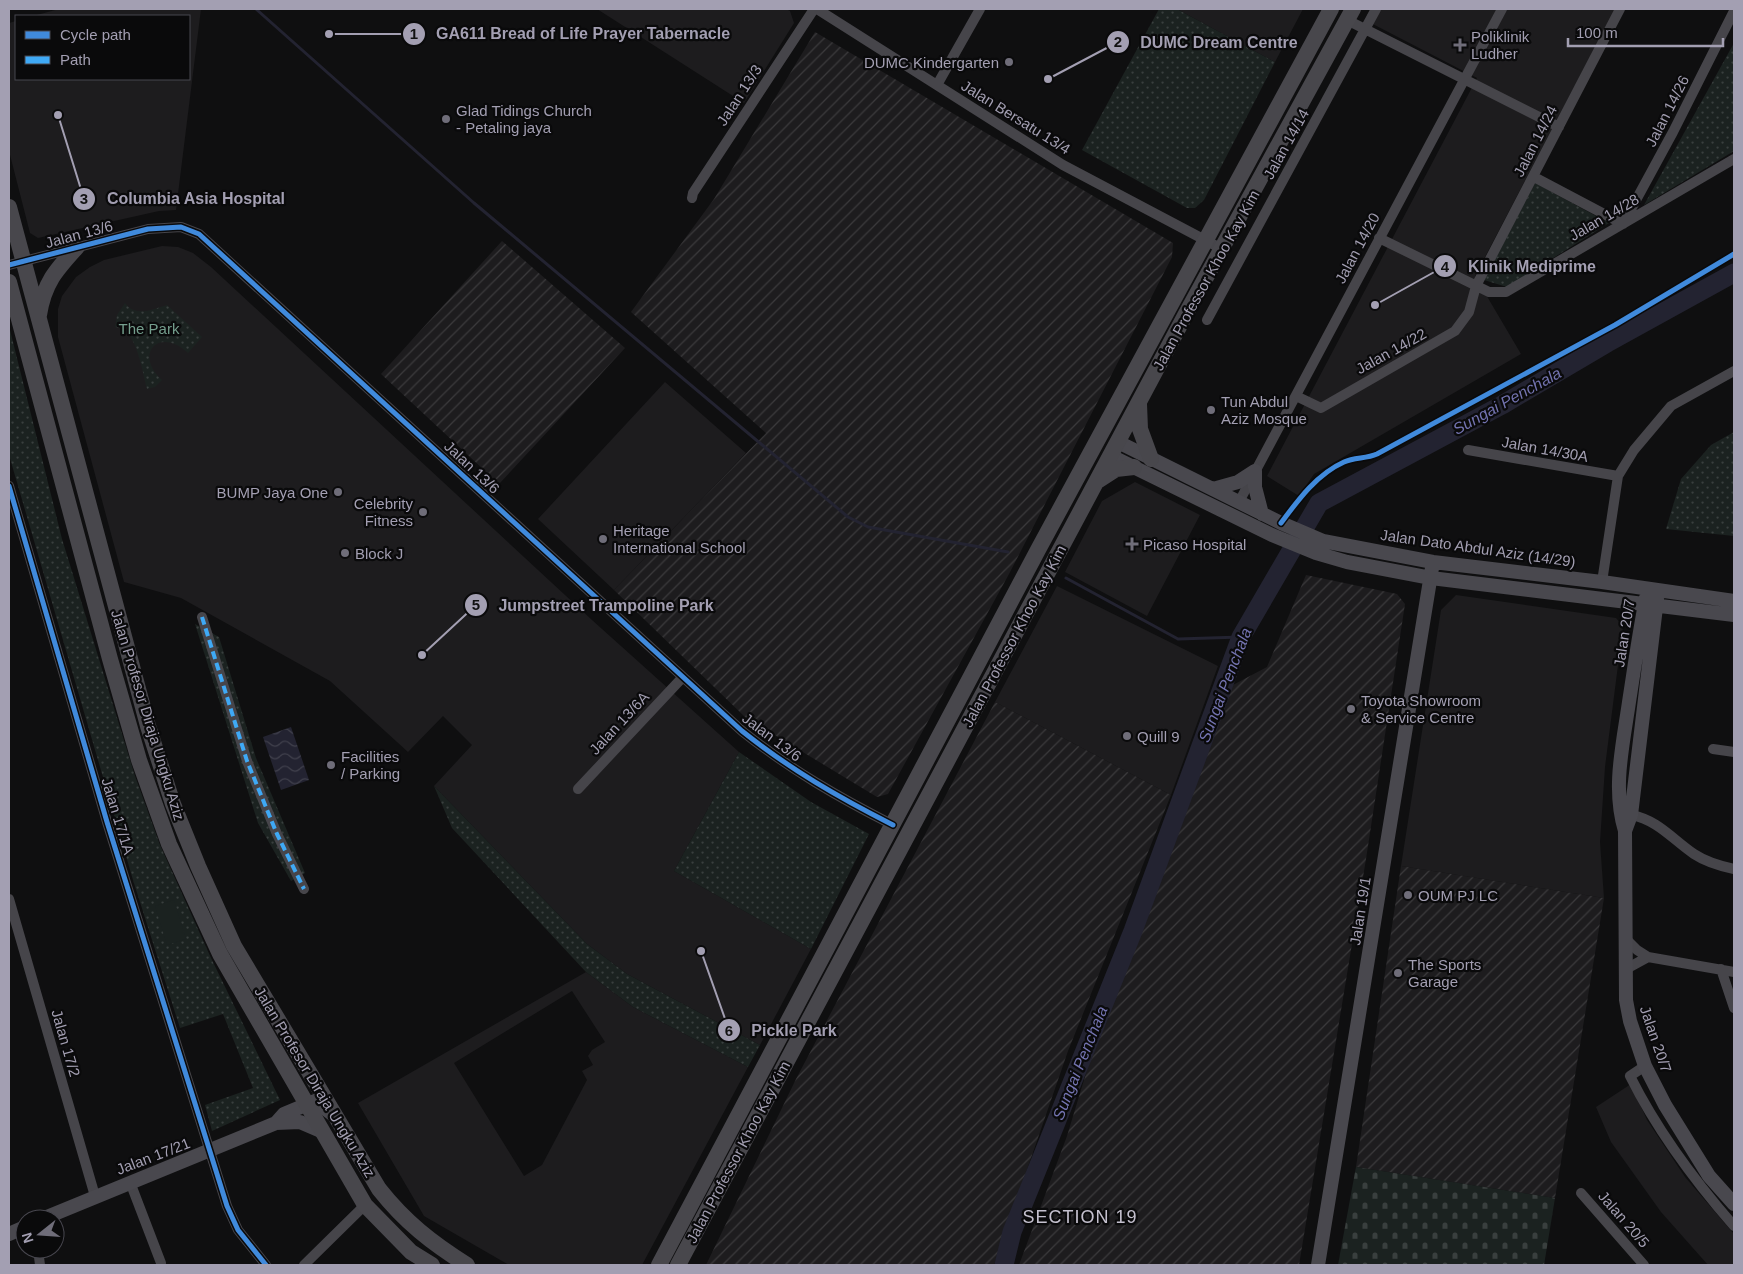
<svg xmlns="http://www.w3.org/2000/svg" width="1743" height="1274" font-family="Helvetica,sans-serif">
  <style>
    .built { fill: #1d1c1e; fill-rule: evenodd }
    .industrial { fill: url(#industrial-furrows) }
    .green { fill: url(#green-dots) }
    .cemetery { fill: url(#cemetery-stones) }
    .pitch { fill: #1b2220 }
    .water { fill: url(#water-waves) }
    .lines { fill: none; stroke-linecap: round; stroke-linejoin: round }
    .stream { stroke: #232331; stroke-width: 3 }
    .river { stroke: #232331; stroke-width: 19 }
    .street { stroke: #46454a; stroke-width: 10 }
    .secondary { stroke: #49484e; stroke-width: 14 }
    .primary { stroke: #48474c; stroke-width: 16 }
    .quiet { stroke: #3fa9f5; stroke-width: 4; stroke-dasharray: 8 4; stroke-linecap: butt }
    .cycleway-casing { stroke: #0a0a0b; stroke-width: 8 }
    .cycleway { stroke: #408adc; stroke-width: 5 }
    .poi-dot { fill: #6f6d79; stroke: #0a0a0b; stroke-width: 2 }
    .labels { text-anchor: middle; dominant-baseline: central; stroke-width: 4.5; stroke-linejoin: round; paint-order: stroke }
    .poi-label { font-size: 15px; fill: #a39fb2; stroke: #0a0a0b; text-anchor: start }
    .street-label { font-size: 15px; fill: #a39fb2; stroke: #0a0a0b }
    .park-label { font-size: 15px; fill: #749e8d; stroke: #0a0a0b }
    .water-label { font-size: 16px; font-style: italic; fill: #7373b0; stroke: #0a0a0b }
    .quarter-label { font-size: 18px; letter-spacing: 1px; fill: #c4c0ce; stroke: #0a0a0b }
    .leader { fill: none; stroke: #a39fb2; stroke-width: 2 }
    .callout-dot { fill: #a39fb2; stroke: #0a0a0b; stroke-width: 2 }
    .mark-label { font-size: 15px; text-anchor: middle; font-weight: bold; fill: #111 }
    .callout-label { font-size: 16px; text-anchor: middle; font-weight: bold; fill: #a39fb2; stroke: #0a0a0b; stroke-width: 4.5; stroke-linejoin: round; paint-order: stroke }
  </style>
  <defs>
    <pattern id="industrial-furrows" width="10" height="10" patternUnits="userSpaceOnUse" patternTransform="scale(1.25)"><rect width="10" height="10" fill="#1d1c1e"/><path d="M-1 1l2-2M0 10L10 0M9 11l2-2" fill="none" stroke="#3b3a3c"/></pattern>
    <pattern id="green-dots" width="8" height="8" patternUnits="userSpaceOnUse" patternTransform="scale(1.25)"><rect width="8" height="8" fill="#1b2220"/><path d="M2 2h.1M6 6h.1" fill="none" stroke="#393f3e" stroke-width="1.8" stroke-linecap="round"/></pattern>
    <pattern id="cemetery-stones" width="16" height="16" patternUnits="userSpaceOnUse" patternTransform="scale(1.25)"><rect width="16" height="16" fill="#1b2220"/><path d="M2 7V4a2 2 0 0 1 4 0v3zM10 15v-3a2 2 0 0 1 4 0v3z" fill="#393f3e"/></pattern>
    <pattern id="water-waves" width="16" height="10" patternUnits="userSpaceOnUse" patternTransform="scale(1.25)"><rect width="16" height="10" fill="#232331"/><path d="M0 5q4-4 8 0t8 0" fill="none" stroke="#40404c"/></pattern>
  </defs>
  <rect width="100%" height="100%" fill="#0f0f10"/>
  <!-- built -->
  <path class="built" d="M 59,9 L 201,9 L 176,210 L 159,211 L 38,238 L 30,233 L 9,151 L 9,23 L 16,21 L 16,79 L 189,79 L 189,16 L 33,16 Z
    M 597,9 L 786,9 L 790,11 L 794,23 L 744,103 Z
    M 1177,9 L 1303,9 L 1275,62 Z
    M 1370,9 L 1615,9 L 1475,276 L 1521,354 L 1314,474 L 1299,496 L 1267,476 L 1477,78 L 1365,20 Z
    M 162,246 L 178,247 L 193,253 L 211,267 L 592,620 L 739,752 L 674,871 L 811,949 L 760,1045 L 627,974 L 587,944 L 434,786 L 472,745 L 443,716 L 408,752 L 330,681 L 181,598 L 124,582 L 58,337 L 58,309 L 62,296 L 76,277 L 90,267 L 104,260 Z
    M 665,382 L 746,453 L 614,590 L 538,519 Z
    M 1135,482 L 1200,515 L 1147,616 L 1065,572 L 1102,501 Z
    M 1057,586 L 1218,666 L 1171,795 L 995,702 Z
    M 1456,595 L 1616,618 L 1623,626 L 1605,767 L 1600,842 L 1604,898 L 1401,866 L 1441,610 Z
    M 586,972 L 633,1007 L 748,1067 L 642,1265 L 509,1265 L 424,1216 L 358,1103 ZM 572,991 L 605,1042 L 592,1050 L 588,1056 L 593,1065 L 582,1071 L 587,1080 L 542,1165 L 524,1176 L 454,1063 Z
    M 1631,1084 L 1647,1120 L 1685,1177 L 1734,1234 L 1734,1265 L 1708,1265 L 1661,1212 L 1611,1142 L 1596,1107 Z"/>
  <!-- industrial -->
  <path class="industrial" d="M 815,32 L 1173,243 L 1172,257 L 1009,574 L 888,794 L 877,797 L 745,717 L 614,590 L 766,433 L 631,312 L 714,199 Z
    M 502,241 L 625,348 L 499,484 L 381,374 Z
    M 1306,575 L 1397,594 L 1405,604 L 1366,859 L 1299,1265 L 1019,1265 L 1067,1136 L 1091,1057 L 1231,686 L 1267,667 Z
    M 995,702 L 1171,795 L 1068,1051 L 994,1265 L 706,1265 L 796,1079 Z
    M 1401,866 L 1604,898 L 1555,1198 L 1356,1167 Z"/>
  <!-- green -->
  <path class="green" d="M 1159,9 L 1177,9 L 1275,62 L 1204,200 L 1195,208 L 1187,208 L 1082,150 Z
    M 1734,43 L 1734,151 L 1644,205 Z
    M 1535,183 L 1609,223 L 1507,287 L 1484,280 Z
    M 125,303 C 136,318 153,309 167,305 L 202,337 L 188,353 C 159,326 133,354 162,380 L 155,387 L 147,389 C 142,371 137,328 115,327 L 117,315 Z
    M 9,326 L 62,539 L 135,776 L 160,845 L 211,958 L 280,1100 L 212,1131 L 205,1105 L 253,1088 L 223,1014 L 180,1028 L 133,880 L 9,455 Z
    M 1734,432 L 1734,536 L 1666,529 L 1681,479 L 1711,445 Z
    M 195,624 L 219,637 L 256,758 L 305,873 L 291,881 L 258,823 Z
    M 739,752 L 811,802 L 869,834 L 811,949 L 674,871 Z
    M 434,786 L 587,944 L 627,974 L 760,1045 L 748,1067 L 633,1007 L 586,972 L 452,828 Z"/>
  <!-- cemetery -->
  <path class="cemetery" d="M 1356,1167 L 1555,1198 L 1544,1265 L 1338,1265 Z"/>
  <!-- pitch -->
  <path class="pitch" d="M 174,900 L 186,939 L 167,945 L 155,906 Z"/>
  <!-- water -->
  <path class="water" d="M 291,727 L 309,780 L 281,790 L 263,737 Z"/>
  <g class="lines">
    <!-- stream -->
    <path class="stream" d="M 256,9 L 474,203 L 848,517 L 868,527 L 1008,552
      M 1066,578 L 1178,639 L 1241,637"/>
    <!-- river -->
    <path class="river" d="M 1004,1265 L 1012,1232 L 1133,931 L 1241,637 L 1319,503 L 1502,405 L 1607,343 L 1734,273"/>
    <!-- street -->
    <path class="street" d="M 817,9 L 1063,165 L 1222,249
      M 1347,20 L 1559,127
      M 937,85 L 980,9
      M 1534,177 L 1623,224 L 1673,132 L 1734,11
      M 692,198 L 693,193 L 814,9
      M 1379,238 L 1489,292 L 1506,292 L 1734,159
      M 9,265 L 148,229 L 181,227 L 199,234 L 742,731 C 791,770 838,797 893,825
      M 1207,320 L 1376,9
      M 1296,396 L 1321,408 L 1455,331 L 1469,312 L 1476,286 L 1620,9
      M 1468,450 L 1618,476
      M 9,486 L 107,822 L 227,1206 L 238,1230 L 266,1265
      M 1239,502 L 1502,9
      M 1602,582 L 1618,476 L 1634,450 L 1671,406 L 1734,371
      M 202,617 L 247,761 L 277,834 L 304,889
      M 1713,749 L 1734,752
      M 578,789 L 682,678
      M 1631,815 C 1658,820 1672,839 1694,854 C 1706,862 1720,866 1734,869
      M 9,899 L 95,1196
      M 1626,939 L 1637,950 L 1648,957 L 1734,972
      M 1626,969 L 1648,957
      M 1721,969 L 1734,1008
      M 1645,1066 L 1630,1076 C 1658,1132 1693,1179 1734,1226
      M 130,1182 L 161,1263
      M 1581,1193 L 1644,1265
      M 38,1249 L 40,1265
      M 304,1265 L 365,1205"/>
    <!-- secondary -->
    <path class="secondary" d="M 1118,442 L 1281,523 L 1323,541 L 1433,562 L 1602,582 L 1734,601
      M 1111,456 L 1272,535 L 1316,553 L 1347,562 L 1431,578 L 1734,615
      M 1255,471 L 1255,487 L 1262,514
      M 1213,489 L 1238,482 L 1255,471
      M 1648,589 C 1640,626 1635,664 1629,702 C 1623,744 1612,789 1625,831 L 1626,1000 L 1630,1021 L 1645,1066 L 1665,1105 L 1709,1176 L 1734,1204
      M 1625,831 L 1631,815 L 1657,599
      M 276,1123 L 284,1114 L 315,1101 L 332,1114
      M 42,1219 L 276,1123 L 300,1122 L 321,1131
      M 9,1234 L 25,1227
      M 1318,1265 L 1433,562"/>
    <!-- primary -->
    <path class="primary" d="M 9,207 L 148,726 L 173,804 L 198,866 L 234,946 L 379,1189 C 405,1222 432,1243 467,1265
      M 9,282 L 110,659 L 139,760 L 169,844 L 220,954 L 365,1205 L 411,1252 L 432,1265
      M 39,315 C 44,283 56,270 77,247
      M 1139,404 L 1140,429 L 1151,459
      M 1099,480 L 1116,469 L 1134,467
      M 659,1265 L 1039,548 L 1331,9
      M 678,1265 L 1188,310 L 1353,9"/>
    <!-- quiet -->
    <path class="quiet" d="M 202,617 L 247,761 L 277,834 L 304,889"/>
    <!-- cycleway casing -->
    <g class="cycleway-casing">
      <path id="cycleway" d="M 9,265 L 148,229 L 181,227 L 199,234 L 742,731 C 791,770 838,797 893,825
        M 9,486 L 107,822 L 227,1206 L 238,1230 L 266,1265
        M 1281,523 C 1298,500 1317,474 1344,462 C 1355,457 1366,459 1377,454 L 1615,325 L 1734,254"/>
    </g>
    <!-- cycleway -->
    <use href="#cycleway" class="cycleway"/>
  </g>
  <!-- markers -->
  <g class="poi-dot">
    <path d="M1457.5 37.5h5v5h5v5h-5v5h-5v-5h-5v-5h5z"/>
    <circle cx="1009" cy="62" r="5"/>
    <circle cx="446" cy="119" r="5"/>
    <circle cx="1211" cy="410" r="5"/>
    <circle cx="338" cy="492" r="5"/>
    <circle cx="423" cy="512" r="5"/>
    <circle cx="603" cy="539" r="5"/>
    <path d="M1129.5 536.5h5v5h5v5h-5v5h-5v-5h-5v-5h5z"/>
    <circle cx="345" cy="553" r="5"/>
    <circle cx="1351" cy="709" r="5"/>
    <circle cx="1127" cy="736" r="5"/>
    <circle cx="331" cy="765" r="5"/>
    <circle cx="1408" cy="895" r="5"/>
    <circle cx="1398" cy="973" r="5"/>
  </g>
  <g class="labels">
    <!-- poi labels -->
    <g class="poi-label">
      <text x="1471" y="36">Poliklinik<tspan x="1471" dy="17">Ludher</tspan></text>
      <text x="999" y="62" text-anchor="end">DUMC Kindergarten</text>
      <text x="456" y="110">Glad Tidings Church<tspan x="456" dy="17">- Petaling jaya</tspan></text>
      <text x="1221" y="401">Tun Abdul<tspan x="1221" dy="17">Aziz Mosque</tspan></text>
      <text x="328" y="492" text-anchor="end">BUMP Jaya One</text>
      <text x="413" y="503" text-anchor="end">Celebrity<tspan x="413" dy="17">Fitness</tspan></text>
      <text x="613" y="530">Heritage<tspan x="613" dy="17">International School</tspan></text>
      <text x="1143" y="544">Picaso Hospital</text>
      <text x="355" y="553">Block J</text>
      <text x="1361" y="700">Toyota Showroom<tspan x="1361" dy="17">&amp; Service Centre</tspan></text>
      <text x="1137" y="736">Quill 9</text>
      <text x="341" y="756">Facilities<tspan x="341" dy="17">/ Parking</tspan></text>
      <text x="1418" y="895">OUM PJ LC</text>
      <text x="1408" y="964">The Sports<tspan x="1408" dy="17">Garage</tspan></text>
    </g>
    <!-- street labels -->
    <g class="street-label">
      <text transform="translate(739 95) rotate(-57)">Jalan 13/3</text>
      <text transform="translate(1667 111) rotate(-63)">Jalan 14/26</text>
      <text transform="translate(1016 117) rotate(32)">Jalan Bersatu 13/4</text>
      <text transform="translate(1535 141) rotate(-63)">Jalan 14/24</text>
      <text transform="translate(1286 144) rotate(-61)">Jalan 14/14</text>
      <text transform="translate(1604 217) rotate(-30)">Jalan 14/28</text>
      <text transform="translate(79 234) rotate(-15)">Jalan 13/6</text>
      <text transform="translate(1357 248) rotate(-62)">Jalan 14/20</text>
      <text transform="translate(1206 280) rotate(-61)">Jalan Professor Khoo Kay Kim</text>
      <text transform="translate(1391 351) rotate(-29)">Jalan 14/22</text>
      <text transform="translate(1545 449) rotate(10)">Jalan 14/30A</text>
      <text transform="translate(472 467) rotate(43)">Jalan 13/6</text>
      <text transform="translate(1478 548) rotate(8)">Jalan Dato Abdul Aziz (14/29)</text>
      <text transform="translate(1624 633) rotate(-81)">Jalan 20/7</text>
      <text transform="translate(1014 636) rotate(-62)">Jalan Professor Khoo Kay Kim</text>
      <text transform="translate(148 715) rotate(73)">Jalan Profesor Diraja Ungku Aziz</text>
      <text transform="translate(619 723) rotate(-47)">Jalan 13/6A</text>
      <text transform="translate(772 737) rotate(37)">Jalan 13/6</text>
      <text transform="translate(118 816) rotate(73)">Jalan 17/1A</text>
      <text transform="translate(1360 911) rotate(-81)">Jalan 19/1</text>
      <text transform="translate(1656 1039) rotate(71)">Jalan 20/7</text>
      <text transform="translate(66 1043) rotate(74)">Jalan 17/2</text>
      <text transform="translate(315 1082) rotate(59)">Jalan Profesor Diraja Ungku Aziz</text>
      <text transform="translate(738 1152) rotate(-62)">Jalan Professor Khoo Kay Kim</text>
      <text transform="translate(153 1156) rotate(-21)">Jalan 17/21</text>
      <text transform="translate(1624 1219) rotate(49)">Jalan 20/5</text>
    </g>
    <!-- park labels -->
    <g class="park-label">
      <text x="149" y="328">The Park</text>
    </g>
    <!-- water labels -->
    <g class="water-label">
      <text transform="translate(1507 401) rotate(-29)">Sungai Penchala</text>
      <text transform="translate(1225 685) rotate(-69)">Sungai Penchala</text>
      <text transform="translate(1080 1063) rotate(-68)">Sungai Penchala</text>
    </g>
    <!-- quarter labels -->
    <g class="quarter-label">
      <text x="1080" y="1217">SECTION 19</text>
    </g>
  </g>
  <!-- callouts -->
  <path class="leader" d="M329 34L414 34M1048 79L1118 42M58 115L84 199M1375 305L1445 266M422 655L476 605M701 951L729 1030"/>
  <g class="callout-dot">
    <circle cx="329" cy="34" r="5"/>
    <circle cx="1048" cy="79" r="5"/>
    <circle cx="58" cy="115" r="5"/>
    <circle cx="1375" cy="305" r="5"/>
    <circle cx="422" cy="655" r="5"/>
    <circle cx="701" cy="951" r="5"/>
    <circle cx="414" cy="34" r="12"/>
    <circle cx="1118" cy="42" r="12"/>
    <circle cx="84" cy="199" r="12"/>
    <circle cx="1445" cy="266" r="12"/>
    <circle cx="476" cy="605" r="12"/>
    <circle cx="729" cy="1030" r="12"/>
  </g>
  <g class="mark-label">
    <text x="414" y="39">1</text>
    <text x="1118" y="47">2</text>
    <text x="84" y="204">3</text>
    <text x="1445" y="272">4</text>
    <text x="476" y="610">5</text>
    <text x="729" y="1036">6</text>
  </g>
  <g class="callout-label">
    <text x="583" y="39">GA611 Bread of Life Prayer Tabernacle</text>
    <text x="1219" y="48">DUMC Dream Centre</text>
    <text x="196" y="204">Columbia Asia Hospital</text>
    <text x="1532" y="272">Klinik Mediprime</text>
    <text x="606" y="611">Jumpstreet Trampoline Park</text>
    <text x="794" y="1036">Pickle Park</text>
  </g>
  <!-- border -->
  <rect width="1743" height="1274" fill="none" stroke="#a39fb2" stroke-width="20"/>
  <!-- legend -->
  <rect x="15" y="15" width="175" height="65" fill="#0a0a0b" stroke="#47464e"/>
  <rect x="25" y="31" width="25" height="8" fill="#408adc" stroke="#47464e"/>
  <text x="60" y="40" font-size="15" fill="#a39fb2">Cycle path</text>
  <rect x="25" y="56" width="25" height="8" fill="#3fa9f5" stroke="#47464e"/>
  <text x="60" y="65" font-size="15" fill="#a39fb2">Path</text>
  <!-- north arrow -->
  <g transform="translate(40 1234) rotate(253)"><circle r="24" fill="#0a0a0b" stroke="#47464e"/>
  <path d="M0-4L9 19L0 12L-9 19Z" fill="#6f6d79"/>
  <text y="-8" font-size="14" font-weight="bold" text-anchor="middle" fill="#a39fb2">N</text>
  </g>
  <!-- scale -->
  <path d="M1568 38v8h155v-8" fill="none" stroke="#a39fb2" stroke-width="2.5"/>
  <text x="1576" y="38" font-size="15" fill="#a39fb2" stroke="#0a0a0b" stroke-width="4" paint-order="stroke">100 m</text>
</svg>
